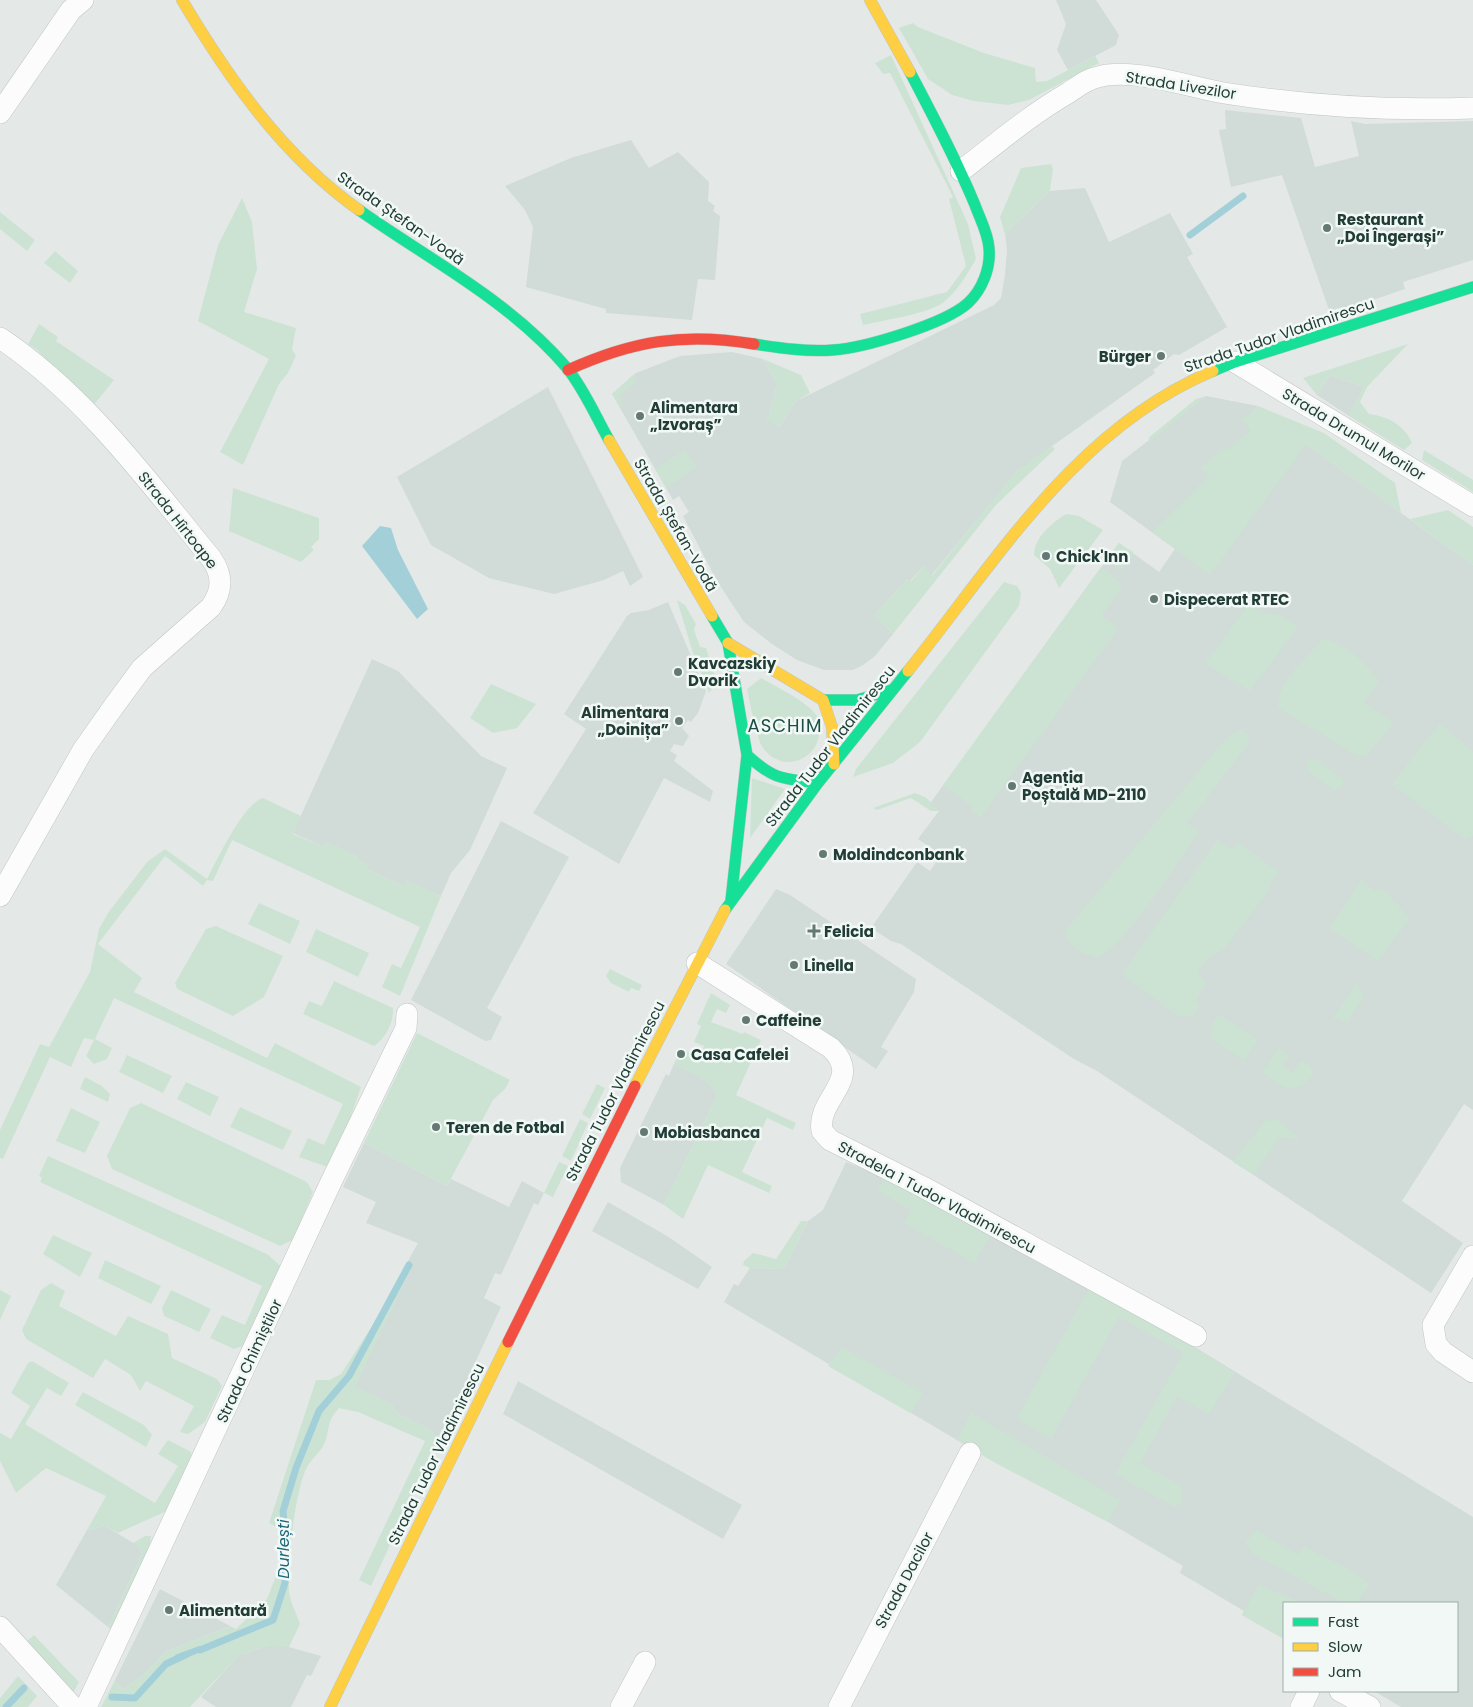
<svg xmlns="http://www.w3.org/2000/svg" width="1473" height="1707" font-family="Poppins,sans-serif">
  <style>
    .built { fill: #d1dbd7 }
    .green { fill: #cce3d4 }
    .water { fill: #a3d0d8 }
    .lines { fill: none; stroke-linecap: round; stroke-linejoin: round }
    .stream { stroke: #a3d0d8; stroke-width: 7 }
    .street-casing { stroke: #c1c6c4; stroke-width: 22 }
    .fast-casing { stroke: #bfc7c4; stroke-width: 12 }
    .slow-casing { stroke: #bfc7c4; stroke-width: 12 }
    .jam-casing { stroke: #bfc7c4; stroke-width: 12 }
    .street { stroke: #fbfcfb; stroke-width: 21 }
    .fast { stroke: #16e098; stroke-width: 11 }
    .slow { stroke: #ffcf43; stroke-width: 11 }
    .jam { stroke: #f24e42; stroke-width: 11 }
    .poi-dot { fill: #657974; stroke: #f1f8f5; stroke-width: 2 }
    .labels { text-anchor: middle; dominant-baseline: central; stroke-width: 5; stroke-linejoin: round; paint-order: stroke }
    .street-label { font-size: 15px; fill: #213d36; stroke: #f1f8f5 }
    .poi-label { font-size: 15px; font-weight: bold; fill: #213d36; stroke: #f1f8f5; text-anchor: start }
    .water-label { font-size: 16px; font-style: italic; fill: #1a677a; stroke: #f1f8f5 }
    .quarter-label { font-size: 18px; letter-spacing: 1px; fill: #1c4f44; stroke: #f1f8f5 }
  </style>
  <rect width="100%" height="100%" fill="#e4e9e7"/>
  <!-- built -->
  <path class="built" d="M 1056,0 L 1096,0 L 1119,35 L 1116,45 L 1068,70 L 1057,50 L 1066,24 Z
    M 1225,110 L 1301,118 L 1315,167 L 1359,156 L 1351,121 L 1365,124 L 1473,121 L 1473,260 L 1403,282 L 1405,289 L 1361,304 L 1329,310 L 1282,175 L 1231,187 L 1219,130 L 1226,129 Z
    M 631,140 L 649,168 L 678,152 L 709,182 L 708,201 L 715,206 L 713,211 L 720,216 L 715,280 L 698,279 L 692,320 L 606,313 L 606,309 L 526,287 L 533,227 L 525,210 L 505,186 L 571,158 Z
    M 1085,188 L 1109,242 L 1170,213 L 1193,254 L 1187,257 L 1227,327 L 1179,355 L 1174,354 L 1153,370 L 1155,373 L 1017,471 L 931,576 L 924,566 L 910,581 L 907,579 L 875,615 L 893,634 L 875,656 L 863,665 L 853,670 L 824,670 L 797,660 L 772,644 L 744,622 L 717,581 L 683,516 L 689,512 L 679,496 L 673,500 L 612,394 L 636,373 L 680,356 L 732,352 L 763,359 L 777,384 L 769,416 L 779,427 L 796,401 L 994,305 L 1001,298 L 1005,275 L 1007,250 L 1005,234 L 1050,191 Z
    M 1330,375 L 1364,387 L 1349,416 L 1317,395 Z
    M 548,387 L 643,577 L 630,586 L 623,571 L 604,580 L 554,594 L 489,578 L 431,545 L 397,477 Z
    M 1206,396 L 1258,406 L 1246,418 L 1306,444 L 1473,565 L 1473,1110 L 1464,1104 L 1402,1201 L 1463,1243 L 1431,1293 L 1097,1071 L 1074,1059 L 901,944 L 891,941 L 871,928 L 917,862 L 930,871 L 941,855 L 918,839 L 939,811 L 930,804 L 931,802 L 1119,543 L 1159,572 L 1175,549 L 1110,502 L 1122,461 Z
    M 668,602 L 706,691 L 698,713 L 691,722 L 688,720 L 682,728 L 689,736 L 683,746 L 674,744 L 670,751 L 677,755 L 674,761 L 713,791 L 710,802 L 664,778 L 619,864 L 533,813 L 586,729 L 564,714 L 627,616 L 631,613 L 649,610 Z
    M 372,659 L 398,671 L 481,756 L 507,768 L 470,850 L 451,873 L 441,896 L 407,881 L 404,886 L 367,869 L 356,858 L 357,856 L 326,842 L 324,847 L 293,833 Z
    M 501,821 L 569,857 L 487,1008 L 502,1017 L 491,1040 L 485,1041 L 411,1000 Z
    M 776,889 L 790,895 L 916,979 L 914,992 L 881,1047 L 888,1051 L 876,1069 L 726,964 Z
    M 674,1064 L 702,1077 L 711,1085 L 717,1096 L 664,1205 L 621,1182 L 620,1168 L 666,1074 L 669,1076 Z
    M 364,1143 L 447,1186 L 451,1179 L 509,1207 L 522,1181 L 544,1193 L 538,1205 L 534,1203 L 501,1275 L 495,1273 L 484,1298 L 501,1307 L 438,1442 L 431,1430 L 398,1414 L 391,1404 L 354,1387 L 413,1264 L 408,1261 L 418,1243 L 366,1223 L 376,1202 L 343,1187 Z
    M 846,1162 L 879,1175 L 1144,1316 L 1473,1517 L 1473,1707 L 1401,1707 L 1374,1691 L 1457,1691 L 1457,1603 L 1284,1603 L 1284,1639 L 1242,1615 L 1244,1611 L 1180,1573 L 1183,1566 L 1108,1522 L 994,1462 L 724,1302 L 734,1284 L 738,1286 L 750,1268 L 784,1269 L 808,1221 L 823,1210 Z
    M 608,1202 L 667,1236 L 712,1267 L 698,1289 L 592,1231 Z
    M 518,1381 L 742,1505 L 723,1539 L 503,1414 Z
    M 105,1526 L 140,1547 L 142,1554 L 108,1627 L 56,1585 L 87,1530 Z
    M 160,1589 L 230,1626 L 167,1651 L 142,1676 L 123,1689 L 114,1682 Z
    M 267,1646 L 285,1646 L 321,1656 L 311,1676 L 307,1675 L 291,1707 L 216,1707 L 201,1697 L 239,1655 Z"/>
  <!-- green -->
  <path class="green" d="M 913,23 L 918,27 L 984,53 L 1035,68 L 1036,82 L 1047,81 L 1095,56 L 1099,63 L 1029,100 L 1008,105 L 974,101 L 952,95 L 928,79 L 899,28 Z
    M 891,55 L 968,224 L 976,259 C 967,275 958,290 944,302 C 931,313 881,321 863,325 L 860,314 L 947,292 L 966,266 L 949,199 L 953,197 L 890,73 L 883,74 L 875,63 Z
    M 1051,164 L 1053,169 L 1050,191 L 1005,234 L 1000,217 L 1021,168 Z
    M 242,198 L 252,222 L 257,269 L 244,312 L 296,328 L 292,349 L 296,356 L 288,373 L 279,384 L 243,465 L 220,452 L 269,359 L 198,321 L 218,245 Z
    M 0,212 L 35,240 L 27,251 L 0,229 Z
    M 55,251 L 78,271 L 70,283 L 44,263 Z
    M 39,324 L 58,337 L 56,341 L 114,380 L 93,406 L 37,350 L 28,344 Z
    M 1408,344 L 1367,387 L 1360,402 L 1369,414 C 1387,416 1405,425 1412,443 L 1404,450 L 1349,416 L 1364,387 L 1330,375 L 1317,395 L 1303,378 Z
    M 763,359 L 801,375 L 810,393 L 796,401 L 779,427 L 765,419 L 769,416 L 777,384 Z
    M 633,375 L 637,382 L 619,395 L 623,404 L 620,406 L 612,394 Z
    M 1206,396 L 1151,441 L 1148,438 L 1196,399 Z
    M 1258,406 L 1324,433 L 1395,483 L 1401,513 L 1306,444 L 1210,575 L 1152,532 L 1208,477 L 1201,468 L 1224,447 L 1227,450 L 1251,431 L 1242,420 Z
    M 1052,446 L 1055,449 L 996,505 L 893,634 L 875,615 L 907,579 L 911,581 L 924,566 L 932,576 L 1016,471 Z
    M 685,450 L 697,467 L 666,488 L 655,469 Z
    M 1424,450 L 1473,480 L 1473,492 L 1422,460 Z
    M 233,488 L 319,518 L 319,539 L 311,547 L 314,550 L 301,562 L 229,531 Z
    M 1448,510 L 1473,527 L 1473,565 L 1410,519 Z
    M 1066,514 L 1079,516 L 1103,530 L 1059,588 L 1050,569 L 1034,555 C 1034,537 1053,522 1066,514 Z
    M 1119,543 L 1133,552 L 1132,557 L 1121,570 L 1107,559 Z
    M 1101,567 L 1120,582 L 1122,588 L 1102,615 L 1118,629 L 981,817 L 971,811 L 973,807 L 943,785 Z
    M 1004,582 L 1017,586 L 1021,593 L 1019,606 L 920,742 L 893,763 L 853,777 L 856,769 Z
    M 677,600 L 685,605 L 696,624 L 694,630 L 700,647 L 706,648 L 717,682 L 709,693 L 692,650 Z
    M 1249,604 L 1262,612 L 1280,615 L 1298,627 L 1250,691 L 1205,664 Z
    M 1323,639 C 1342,640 1370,667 1379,682 L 1364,702 L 1394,723 L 1365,757 L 1356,755 L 1278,708 C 1277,681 1307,658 1323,639 Z
    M 761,678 C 776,687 807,701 817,716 C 819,720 819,723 819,727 C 822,760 782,775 763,748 C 756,738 750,702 747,689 Z
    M 491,684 L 536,704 L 517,728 L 493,733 L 470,718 Z
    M 1440,723 L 1473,752 L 1473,836 L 1466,840 L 1392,784 Z
    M 1241,730 L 1246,732 L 1250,740 L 1247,746 L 1187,823 L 1199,832 C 1178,861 1126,945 1098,958 C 1085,956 1064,943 1066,930 L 1217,749 L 1228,737 Z
    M 1310,760 L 1317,760 L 1343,779 L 1343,784 L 1334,791 L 1309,772 L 1307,762 Z
    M 752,778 L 785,789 L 750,838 Z
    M 915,793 L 925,797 L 931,802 L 930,804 L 940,811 L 931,811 L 911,798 L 877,810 L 873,808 Z
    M 263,798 L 301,816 L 293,834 L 324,847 L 326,841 L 357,855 L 356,859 L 369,864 L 367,869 L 404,886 L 407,880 L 441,896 L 400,996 L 382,987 L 392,964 L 401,968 L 420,927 L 232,840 L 213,881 L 207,880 L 203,886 L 165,856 L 98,944 L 142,978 L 134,992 L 267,1058 L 275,1043 L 361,1087 L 333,1169 L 299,1157 L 308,1138 L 324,1145 L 343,1104 L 114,998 L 95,1039 L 112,1048 L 107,1059 L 94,1064 L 86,1056 L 94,1040 L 84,1038 L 71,1067 L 50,1057 L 3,1159 L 0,1158 L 0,1130 L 40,1044 L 49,1047 L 90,972 L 99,929 L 108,913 L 147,862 L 165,849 L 207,879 C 217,860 243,804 263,798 Z
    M 1217,840 L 1233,850 L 1239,843 L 1279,872 L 1269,886 L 1271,888 L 1223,950 L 1210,956 L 1197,973 L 1206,983 L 1196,1000 L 1199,1007 L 1193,1016 L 1180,1017 L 1125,977 L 1123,973 Z
    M 1361,880 L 1374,890 L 1384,890 L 1410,918 L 1378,961 L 1329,928 Z
    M 259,903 L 300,921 L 290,944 L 248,924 Z
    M 216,926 L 283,956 L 264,997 L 233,1016 L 177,989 L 175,983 L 206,929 Z
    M 316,929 L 369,953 L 358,977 L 306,952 Z
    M 610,969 L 642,985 L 639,991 L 631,988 L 629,992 L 611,983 L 606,976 Z
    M 334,981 L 393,1008 C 394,1022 386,1038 374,1046 L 303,1014 L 309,1001 L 322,1006 Z
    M 1356,983 L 1360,987 L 1363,998 L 1347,1022 L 1333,1018 Z
    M 711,993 L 730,1005 L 726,1013 L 717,1009 L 711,1022 L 743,1034 L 744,1032 L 761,1040 L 736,1095 L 796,1123 L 793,1130 L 767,1118 L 742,1172 L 772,1186 L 769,1193 L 708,1165 L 683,1219 L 664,1205 L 717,1096 C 707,1078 693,1073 674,1064 L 677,1058 L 681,1060 L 686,1051 L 690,1053 L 688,1056 L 699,1060 L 704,1046 L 694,1042 L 701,1026 L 697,1024 Z
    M 1219,1014 L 1258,1041 L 1244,1060 L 1215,1042 L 1210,1035 L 1214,1021 Z
    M 417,1033 L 510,1080 L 505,1089 L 493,1100 L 447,1186 L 364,1143 Z
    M 1279,1048 L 1290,1056 L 1282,1066 L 1292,1073 L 1300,1062 L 1308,1063 L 1313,1071 L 1312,1076 C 1291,1098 1283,1087 1262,1072 Z
    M 127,1055 L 172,1076 L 163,1093 L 119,1072 Z
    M 85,1077 L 102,1086 L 110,1094 L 108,1102 L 80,1089 Z
    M 186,1082 L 219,1097 L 210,1116 L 177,1099 Z
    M 597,1084 L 605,1088 L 590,1119 L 582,1114 Z
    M 141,1103 L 307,1182 L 313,1192 L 293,1240 L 280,1246 L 112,1169 L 107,1156 L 130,1108 Z
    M 240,1107 L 292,1131 L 283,1150 L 230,1127 Z
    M 71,1108 L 100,1122 L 85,1153 L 56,1141 Z
    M 580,1119 L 588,1123 L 571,1161 L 562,1156 Z
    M 1277,1119 L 1300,1139 L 1279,1137 L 1254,1175 L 1233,1162 L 1265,1121 Z
    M 48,1156 L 267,1254 L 283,1268 L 275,1292 L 243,1346 L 234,1349 L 210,1338 L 222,1315 L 245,1325 L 262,1286 L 40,1182 L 42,1178 L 39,1176 Z
    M 559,1162 L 568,1166 L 553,1197 L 544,1193 Z
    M 884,1178 L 991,1235 L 974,1263 L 904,1223 L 911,1210 L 878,1191 Z
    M 801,1221 L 808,1221 L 784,1269 L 750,1268 L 743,1265 L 744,1261 L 753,1253 L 776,1259 Z
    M 53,1235 L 92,1253 L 80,1277 L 43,1254 Z
    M 105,1260 L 161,1286 L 151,1304 L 98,1278 Z
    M 408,1261 L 413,1264 L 355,1387 L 391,1404 L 398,1414 L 431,1430 L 438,1442 L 371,1586 L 359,1580 L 425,1441 L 358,1412 L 339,1408 C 326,1423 331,1425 325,1442 C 322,1451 312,1458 307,1467 C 295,1490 287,1565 289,1592 C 290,1602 297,1614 300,1624 L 289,1647 L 267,1646 L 239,1655 L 190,1707 L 101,1707 L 114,1682 L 123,1689 L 142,1676 L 167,1651 L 230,1626 L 236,1629 L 267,1599 L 277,1573 L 283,1531 L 269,1523 L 316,1380 L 329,1380 L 341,1374 L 374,1323 Z
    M 51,1283 L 65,1291 L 59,1306 L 116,1336 L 128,1316 L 168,1334 L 172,1358 L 217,1379 L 222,1386 L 205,1422 L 188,1434 L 180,1432 L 194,1406 L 146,1381 L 140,1391 L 131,1375 L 105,1359 L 93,1378 L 26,1339 L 22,1330 L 41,1290 Z
    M 1089,1289 L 1144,1316 L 1235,1373 L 1209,1414 L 1177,1397 L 1140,1463 L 1183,1487 L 1181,1502 L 1175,1507 L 1115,1474 L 1183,1353 L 1119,1317 L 1051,1439 L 1023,1423 L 1018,1416 Z
    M 0,1290 L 11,1296 L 0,1320 Z
    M 171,1290 L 211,1309 L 199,1332 L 164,1316 L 162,1308 Z
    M 842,1347 L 923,1393 L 912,1411 L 910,1413 L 828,1366 Z
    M 32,1361 L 69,1383 L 61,1396 L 47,1388 L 25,1424 L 155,1503 L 178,1466 L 158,1454 L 168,1440 L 191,1452 L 192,1458 L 169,1510 L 118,1533 L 105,1526 L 87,1530 L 106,1496 L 46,1468 L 16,1493 L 0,1461 L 0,1433 L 11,1439 L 30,1406 L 11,1393 L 28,1363 Z
    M 83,1392 L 144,1425 L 152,1435 L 146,1447 L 75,1405 Z
    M 971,1413 L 1111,1495 L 1120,1501 L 1108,1522 L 994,1462 L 957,1440 Z
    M 1256,1530 L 1298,1555 L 1304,1546 L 1351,1570 L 1369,1585 L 1357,1603 L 1344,1603 L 1253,1554 L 1245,1543 Z
    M 145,1536 L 151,1536 L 149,1552 L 112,1631 L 108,1627 L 142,1554 L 140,1547 L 133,1543 Z
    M 1259,1585 L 1303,1603 L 1284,1603 L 1284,1639 L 1242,1615 Z
    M 34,1635 L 79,1682 L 74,1691 L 66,1689 L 25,1643 Z
    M 18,1676 L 37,1696 L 28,1707 L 0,1707 L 0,1698 Z"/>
  <!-- water -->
  <path class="water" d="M 380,526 L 391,528 L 398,550 L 428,609 L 417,619 L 362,546 Z
    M 199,1646 L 207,1646 L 209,1648 L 178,1662 L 175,1655 Z"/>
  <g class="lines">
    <!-- stream -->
    <path class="stream" d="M 1190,235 L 1243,196
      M 200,1650 L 273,1620 L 285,1583 L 286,1540 L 283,1511 L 296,1468 L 319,1411 L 349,1376 L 409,1265
      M 112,1697 L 135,1698 L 166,1664 L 185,1655
      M 6,1707 L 24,1688"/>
    <!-- street casing -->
    <g class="street-casing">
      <path id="street" d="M 0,113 L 71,10 L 83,0
        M 961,171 C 996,144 1030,115 1068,93 C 1077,87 1087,79 1098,77 C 1132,67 1189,87 1224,93 C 1306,106 1391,111 1473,108
        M 0,338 C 85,395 147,480 211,558 C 223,575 223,590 211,607 L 142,668 L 114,706 L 83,750 L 0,896
        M 1235,362 L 1473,506
        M 697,963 L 831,1048 C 864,1080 816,1098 822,1131 L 830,1140 L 923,1187 L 1196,1336
        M 1473,1256 L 1433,1325 L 1436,1344 L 1443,1352 L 1473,1372
        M 0,1627 L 73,1707
        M 1340,1691 L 1370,1707
        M 86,1707 L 332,1180 L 406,1028 L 407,1014
        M 621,1707 L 645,1662
        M 839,1707 L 970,1453
        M 1301,1707 L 1309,1691"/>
    </g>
    <!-- fast casing -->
    <g class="fast-casing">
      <path id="fast" d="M 359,210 C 430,260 510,301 567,368 C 584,389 596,417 609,440
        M 754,344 C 780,348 807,352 833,350 C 864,348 945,324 968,303 C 982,290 991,268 989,248 C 988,233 980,219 975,205 C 956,159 933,116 910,72
        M 1213,371 L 1235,362 L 1473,287
        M 712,616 L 728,643 L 747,755 C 774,780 783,779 818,783
        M 823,700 L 857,700 L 891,690
        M 731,900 L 747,755
        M 725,910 L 818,783 L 908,671"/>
    </g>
    <!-- slow casing -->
    <g class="slow-casing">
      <path id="slow" d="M 182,0 C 229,79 283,156 359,210
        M 870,0 L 910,72
        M 609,440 L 712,616
        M 728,643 L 823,700 L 832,727 L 834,764
        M 908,671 C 997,560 1076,428 1213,371
        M 635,1086 L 725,910
        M 330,1707 L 508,1342"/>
    </g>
    <!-- jam casing -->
    <g class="jam-casing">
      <path id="jam" d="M 568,370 C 632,341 684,332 754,344
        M 508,1342 L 635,1086"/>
    </g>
    <!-- street -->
    <use href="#street" class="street"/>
    <!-- fast -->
    <use href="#fast" class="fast"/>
    <!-- slow -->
    <use href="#slow" class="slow"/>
    <!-- jam -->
    <use href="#jam" class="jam"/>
  </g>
  <!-- markers -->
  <g class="poi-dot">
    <circle cx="1327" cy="228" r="5"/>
    <circle cx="1161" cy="356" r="5"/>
    <circle cx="640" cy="416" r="5"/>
    <circle cx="1046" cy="556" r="5"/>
    <circle cx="1154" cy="599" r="5"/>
    <circle cx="678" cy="672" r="5"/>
    <circle cx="679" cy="721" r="5"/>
    <circle cx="1012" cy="786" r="5"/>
    <circle cx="823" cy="854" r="5"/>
    <path d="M811.5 923.5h5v5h5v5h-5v5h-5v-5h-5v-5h5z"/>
    <circle cx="794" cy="965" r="5"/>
    <circle cx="746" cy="1020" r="5"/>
    <circle cx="681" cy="1054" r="5"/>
    <circle cx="436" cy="1127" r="5"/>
    <circle cx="644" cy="1132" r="5"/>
    <circle cx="169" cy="1610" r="5"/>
  </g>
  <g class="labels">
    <!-- street labels -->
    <g class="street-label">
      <text transform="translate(1181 85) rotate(9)">Strada Livezilor</text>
      <text transform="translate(401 218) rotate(35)">Strada Ștefan-Vodă</text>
      <text transform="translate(1279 335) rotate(-19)">Strada Tudor Vladimirescu</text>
      <text transform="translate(1354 434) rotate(31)">Strada Drumul Morilor</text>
      <text transform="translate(178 520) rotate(52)">Strada Hîrtoape</text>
      <text transform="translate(676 525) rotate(60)">Strada Ștefan-Vodă</text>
      <text transform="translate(830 746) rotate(-52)">Strada Tudor Vladimirescu</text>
      <text transform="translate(615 1091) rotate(-63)">Strada Tudor Vladimirescu</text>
      <text transform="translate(937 1197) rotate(28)">Stradela 1 Tudor Vladimirescu</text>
      <text transform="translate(249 1361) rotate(-65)">Strada Chimiștilor</text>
      <text transform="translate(436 1454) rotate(-64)">Strada Tudor Vladimirescu</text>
      <text transform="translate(904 1580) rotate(-62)">Strada Dacilor</text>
    </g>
    <!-- poi labels -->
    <g class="poi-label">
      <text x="1337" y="219">Restaurant<tspan x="1337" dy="17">„Doi Îngerași”</tspan></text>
      <text x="1151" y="356" text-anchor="end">Bürger</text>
      <text x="650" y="407">Alimentara<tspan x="650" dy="17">„Izvoraș”</tspan></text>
      <text x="1056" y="556">Chick'Inn</text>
      <text x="1164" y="599">Dispecerat RTEC</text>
      <text x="688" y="663">Kavcazskiy<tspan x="688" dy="17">Dvorik</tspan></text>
      <text x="669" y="712" text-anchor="end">Alimentara<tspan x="669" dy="17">„Doinița”</tspan></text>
      <text x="1022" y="777">Agenția<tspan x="1022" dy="17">Poștală MD-2110</tspan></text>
      <text x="833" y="854">Moldindconbank</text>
      <text x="824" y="931">Felicia</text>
      <text x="804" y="965">Linella</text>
      <text x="756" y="1020">Caffeine</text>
      <text x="691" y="1054">Casa Cafelei</text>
      <text x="446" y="1127">Teren de Fotbal</text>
      <text x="654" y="1132">Mobiasbanca</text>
      <text x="179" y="1610">Alimentară</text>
    </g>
    <!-- water labels -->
    <g class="water-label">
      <text transform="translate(283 1549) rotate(-90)">Durlești</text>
    </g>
    <!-- quarter labels -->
    <g class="quarter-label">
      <text x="785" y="725">ASCHIM</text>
    </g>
  </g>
  <!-- legend -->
  <rect x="1283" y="1602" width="175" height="90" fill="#f1f8f5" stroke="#9eada9"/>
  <rect x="1293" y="1618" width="25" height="8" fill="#16e098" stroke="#9eada9"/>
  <text x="1328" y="1627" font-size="15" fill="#213d36">Fast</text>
  <rect x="1293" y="1643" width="25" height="8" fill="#ffcf43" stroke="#9eada9"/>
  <text x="1328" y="1652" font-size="15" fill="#213d36">Slow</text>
  <rect x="1293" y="1668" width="25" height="8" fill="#f24e42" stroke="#9eada9"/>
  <text x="1328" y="1677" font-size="15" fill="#213d36">Jam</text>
</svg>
